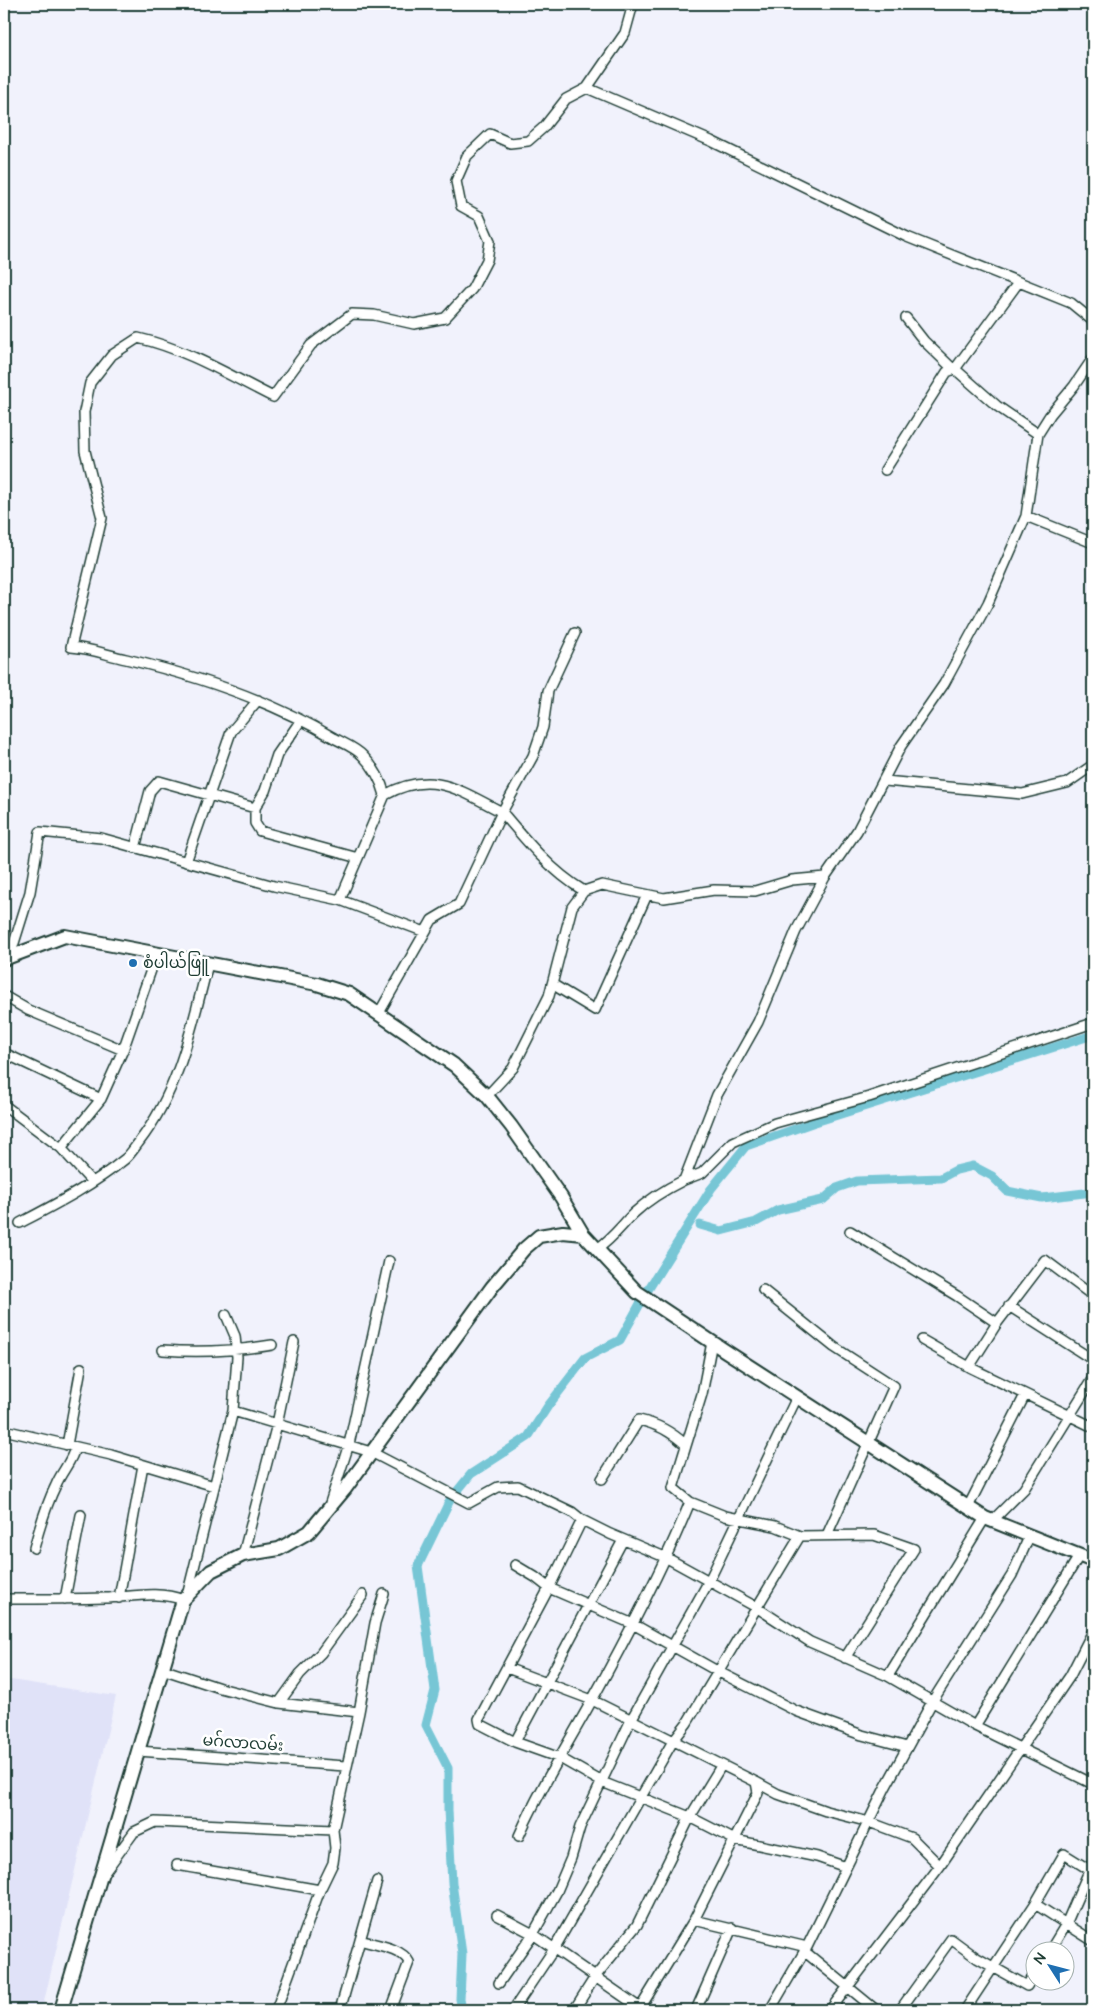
<svg xmlns="http://www.w3.org/2000/svg" width="1097" height="2014" font-family="'Architects Daughter','Noto Sans Myanmar',sans-serif">
  <style>
    .built { fill: #e0e2f8 }
    .lines { fill: none; stroke-linecap: round; stroke-linejoin: round }
    .canal { stroke: #77c6d5; stroke-width: 9 }
    .street-casing { stroke: #1f3d34; stroke-width: 12 }
    .secondary-casing { stroke: #1f3d34; stroke-width: 16 }
    .street { stroke: #fff; stroke-width: 9 }
    .secondary { stroke: #fff; stroke-width: 12 }
    .poi-dot { fill: #1f6fb2; stroke: #fff; stroke-width: 2 }
    .labels { text-anchor: middle; dominant-baseline: central; stroke-width: 5; stroke-linejoin: round; paint-order: stroke }
    .poi-label { font-size: 16px; fill: #1f3d34; stroke: #fff; text-anchor: start }
    .street-label { font-size: 16px; fill: #1f3d34; stroke: #fff }
  </style>
  <rect width="100%" height="100%" fill="#f1f2fc"/>
  <filter id="ink" filterUnits="userSpaceOnUse"><feTurbulence type="fractalNoise" baseFrequency=".02" numOctaves="2"/><feDisplacementMap in="SourceGraphic" scale="10" xChannelSelector="R" yChannelSelector="G"/><feConvolveMatrix kernelMatrix="1 2 1 2 8 2 1 2 1" color-interpolation-filters="sRGB"/></filter>
  <g filter="url(#ink)">
    <!-- built -->
    <path class="built" d="M 4,1679 L 116,1696 L 42,2010 L 4,2010 Z"/>
    <g class="lines">
      <!-- canal -->
      <path class="canal" d="M 700,1225 L 721,1231 L 756,1222 L 778,1210 L 823,1200 L 837,1188 L 857,1181 L 941,1178 L 956,1170 L 973,1166 L 992,1176 L 1007,1191 L 1042,1198 L 1093,1192
        M 646,1293 L 711,1189 L 746,1146 L 812,1123 L 1093,1035
        M 462,2010 L 460,1999 L 462,1954 L 452,1883 L 448,1810 L 448,1768 L 426,1725 L 435,1690 L 418,1566 L 450,1500 L 471,1474 L 528,1437 L 548,1406 L 585,1358 L 620,1340 L 641,1302"/>
      <!-- street casing -->
      <g class="street-casing">
        <path id="street" d="M 633,4 L 625,33 L 587,88 L 711,141 L 907,237 L 1071,303 L 1093,321
          M 906,318 L 924,341 L 953,369
          M 955,369 L 997,406 L 1038,434
          M 885,470 L 947,372 L 955,369 L 1018,283
          M 1026,516 L 1093,543
          M 575,633 L 548,691 L 543,727 L 533,756 L 502,812 C 459,790 432,769 385,795 C 381,780 374,767 363,756 C 356,748 343,743 334,738 C 270,700 198,676 126,659 C 107,655 90,648 71,647 L 102,518 L 85,451 L 84,412 L 90,383 L 112,355 L 138,338 C 186,349 229,375 273,397 L 311,345 L 352,314 L 374,315 L 414,324 L 445,318 L 472,289 L 487,260 L 490,241 L 479,216 L 461,206 L 456,181 L 467,156 L 490,134 L 510,143 L 528,141 L 544,127 L 566,99 L 587,88
          M 885,781 L 1022,794 L 1067,783 L 1093,765
          M 255,808 L 255,823 L 260,831 L 358,858
          M 135,848 L 150,791 L 159,781 L 255,808 L 265,791 L 277,755 L 301,720
          M 186,862 L 231,732 L 258,700
          M 340,900 L 385,795
          M 6,954 L 10,956 L 30,892 L 40,832 L 101,838 L 274,886 L 340,900 L 425,932
          M 552,984 L 595,1010 L 647,895
          M 4,996 L 28,1010 L 123,1050
          M 379,1013 L 432,920 L 459,904 L 502,812 C 527,842 551,871 584,891
          M 4,1053 L 101,1099
          M 487,1096 L 513,1068 L 549,996 L 572,907 L 584,891 L 602,885 L 664,898 L 714,890 L 755,891 L 792,880 L 825,877
          M 4,1105 L 61,1148 L 92,1182
          M 61,1148 L 101,1099 L 123,1050 L 157,953
          M 684,1180 L 702,1173 L 733,1142 L 775,1123 L 869,1097 L 1093,1023
          M 20,1223 C 56,1204 93,1185 125,1159 C 130,1155 135,1147 139,1142 C 179,1091 192,1026 208,964
          M 850,1231 L 957,1296 L 997,1323
          M 597,1249 C 612,1239 621,1226 634,1213 C 649,1199 666,1189 684,1180 L 717,1095 L 758,1022 L 796,931 L 825,877 L 857,831 L 901,746 L 944,684 L 988,603 L 1026,516 L 1038,434 L 1050,415 L 1074,386 L 1093,358
          M 763,1290 L 834,1347 L 894,1386 L 827,1535
          M 1009,1306 L 1093,1360
          M 922,1340 L 969,1367 L 1093,1427
          M 712,1342 L 702,1394 L 673,1488 L 690,1502 L 725,1516 L 775,1526 L 800,1536 L 874,1535 L 914,1549 L 845,1658
          M 163,1350 C 201,1353 235,1351 272,1345
          M 969,1367 L 997,1323 L 1045,1260 L 1093,1296
          M 233,1411 L 371,1452 L 469,1503 L 498,1487 L 518,1486 L 572,1512 L 582,1520 L 610,1534 L 667,1558 L 756,1607 L 810,1642 L 888,1676 L 975,1726 L 1093,1784
          M 4,1430 L 111,1455 L 214,1486
          M 67,1445 L 81,1368
          M 602,1479 L 639,1420 C 658,1424 672,1432 686,1445
          M 330,1503 L 349,1444 L 389,1261
          M 968,1507 L 1025,1395
          M 582,1520 L 549,1588 L 479,1719 L 480,1724 L 515,1742 L 560,1758 L 602,1782 L 690,1817 L 735,1840 L 817,1857 L 846,1867
          M 992,1521 L 1024,1489 L 1093,1378
          M 34,1548 C 40,1526 46,1505 56,1485 C 61,1472 73,1460 75,1447
          M 243,1555 L 277,1424 L 294,1342
          M 515,1565 L 535,1577 L 549,1588 L 633,1624 L 717,1671 L 796,1711 L 862,1735 L 907,1747
          M 188,1592 L 233,1411 L 237,1357 L 235,1336 L 226,1315
          M 119,1598 L 143,1465
          M 4,1599 C 38,1599 71,1599 105,1598 C 131,1597 158,1590 183,1600
          M 65,1599 L 81,1515
          M 507,1668 L 592,1700 L 756,1782 L 758,1793 L 694,1920 L 639,2010
          M 162,1669 L 220,1688 L 279,1703 L 359,1712
          M 888,1676 L 985,1518
          M 279,1703 L 300,1674 L 321,1653 L 363,1595
          M 975,1726 L 1079,1556
          M 515,1742 L 623,1540
          M 138,1751 L 345,1766
          M 756,1782 L 778,1794 L 826,1811 L 869,1822 L 912,1838 L 940,1866
          M 333,1830 L 359,1712 L 375,1623 L 384,1594
          M 519,1836 C 539,1790 566,1747 591,1702 C 627,1637 662,1571 690,1502
          M 177,1865 L 320,1890
          M 104,1873 L 134,1832 L 155,1822 L 333,1830 L 335,1848 L 333,1863 L 320,1890 L 276,2010
          M 1035,1904 L 1093,1941
          M 497,1915 L 533,1934 L 643,2010
          M 694,1920 L 807,1947
          M 360,1940 C 375,1945 401,1947 409,1962 L 391,2010
          M 804,1951 L 876,2010
          M 1049,1952 L 1066,1924 L 1093,1862
          M 499,1983 L 533,1934 L 557,1891 L 571,1858 L 580,1827 L 631,1720 L 709,1581 L 797,1397
          M 340,2010 L 377,1881
          M 513,2010 L 554,1949 L 673,1741 L 687,1723 L 800,1536
          M 574,2010 L 595,1977 L 637,1925 L 690,1817 L 721,1766
          M 696,2010 L 732,1928
          M 770,2010 L 807,1947 L 885,1788 L 932,1702 L 1012,1575 L 1030,1535
          M 830,2010 L 940,1866 L 1070,1676 L 1093,1631
          M 900,2010 L 951,1939 L 977,1958 L 1027,1986 L 1034,1974
          M 965,2010 L 1035,1904 L 1064,1854 L 1093,1872"/>
      </g>
      <!-- secondary casing -->
      <g class="secondary-casing">
        <path id="secondary" d="M 4,959 L 65,936 L 317,984 L 349,994 L 454,1065 L 487,1096 L 511,1126 L 561,1197 L 583,1234 L 637,1292 L 724,1350 L 985,1518 L 1093,1561
          M 61,2010 L 183,1600 L 211,1571 L 243,1555 L 279,1549 L 309,1532 L 345,1489 L 492,1287 L 524,1249 L 539,1236 L 563,1232 L 583,1234"/>
      </g>
      <!-- street -->
      <use href="#street" class="street"/>
      <!-- secondary -->
      <use href="#secondary" class="secondary"/>
    </g>
  </g>
  <!-- markers -->
  <circle class="poi-dot" cx="133" cy="963" r="5"/>
  <g class="labels">
    <!-- poi labels -->
    <g class="poi-label">
      <text x="143" y="963">စံပါယ်ဖြူ</text>
    </g>
    <!-- street labels -->
    <g class="street-label">
      <text transform="translate(243 1743) rotate(4)">မဂ်လာလမ်း</text>
    </g>
  </g>
  <!-- margin -->
  <rect width="1097" height="2014" fill="none" stroke="#fff" stroke-width="20"/>
  <rect x="10" y="10" width="1077" height="1994" fill="none" stroke="#1f3d34" stroke-width="2" filter="url(#ink)"/>
  <!-- north arrow -->
  <g transform="translate(1050 1966) rotate(306)"><circle r="24" fill="#ffffff" stroke="#a5b1ae"/>
  <path d="M0-4L9 19L0 12L-9 19Z" fill="#1f6fb2"/>
  <text y="-8" font-size="14" font-weight="bold" text-anchor="middle" fill="#1f3d34">N</text>
  </g>
</svg>
